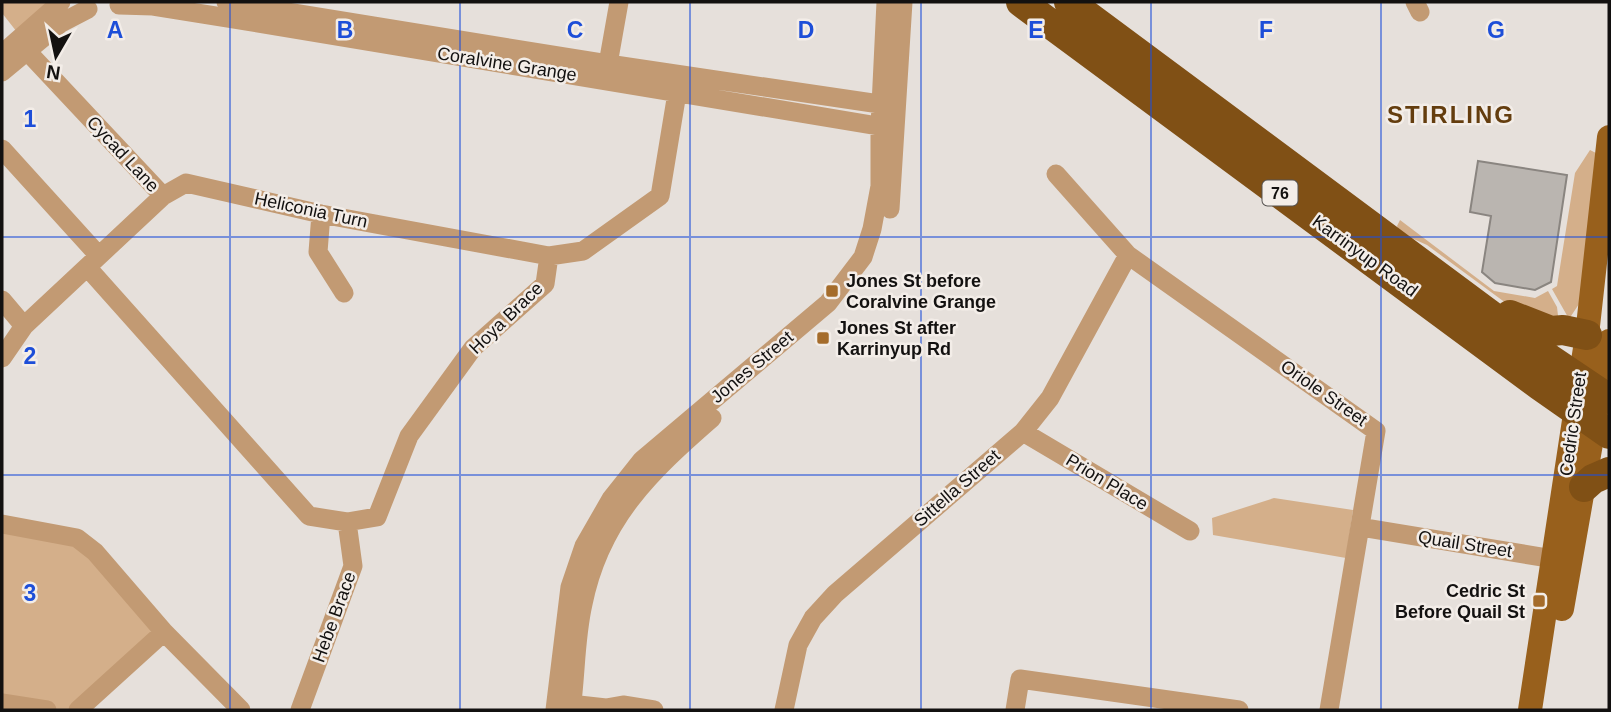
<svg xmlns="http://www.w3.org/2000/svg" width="1611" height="712" font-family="Arial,sans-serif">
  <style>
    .green { fill: #d4af8a }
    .building { fill: #bab5b0; stroke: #8a8580; stroke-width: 2 }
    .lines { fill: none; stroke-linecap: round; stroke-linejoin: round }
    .minor { stroke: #c29a73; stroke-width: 19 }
    .major { stroke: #98601c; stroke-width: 24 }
    .highway { stroke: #805015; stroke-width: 30 }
    .grid { fill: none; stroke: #1d4ed8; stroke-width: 2; stroke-opacity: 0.55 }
    .poi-dot { fill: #a56c2b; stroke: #f3ede8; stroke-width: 2.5 }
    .labels { text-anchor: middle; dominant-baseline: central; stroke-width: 5; stroke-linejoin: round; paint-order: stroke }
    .shield { fill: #f3ede8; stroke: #565351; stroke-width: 2 }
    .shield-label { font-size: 16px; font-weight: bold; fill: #131110 }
    .street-label { font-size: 18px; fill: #131110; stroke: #f3ede8 }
    .poi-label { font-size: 18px; font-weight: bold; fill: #131110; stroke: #f3ede8; text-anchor: start }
    .district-label { font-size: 24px; font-weight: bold; letter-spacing: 2px; fill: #643d0e; stroke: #f3ede8 }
    .grid-label { font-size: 23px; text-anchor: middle; font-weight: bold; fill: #1d4ed8; stroke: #f3ede8; stroke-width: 5; stroke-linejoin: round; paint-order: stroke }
  </style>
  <rect width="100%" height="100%" fill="#e6e0db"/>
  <!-- green -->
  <path class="green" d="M 2,2 L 65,2 L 24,41 L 2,13 Z
    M 1590,150 L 1596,153 L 1583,298 L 1569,319 L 1552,289 L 1557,286 L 1575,173 Z
    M 1400,220 L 1494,291 L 1535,298 L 1548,291 L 1557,307 L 1559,324 L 1514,309 L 1427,245 L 1400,233 L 1397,226 Z
    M 1274,498 L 1353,510 L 1346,558 L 1213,535 L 1212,518 Z
    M 2,524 L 77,538 L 164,632 L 80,710 L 47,710 L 2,703 Z"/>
  <!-- building -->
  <path class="building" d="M 1478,161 L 1567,175 L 1551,282 L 1535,290 L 1495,283 L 1482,272 L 1491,216 L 1470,212 Z"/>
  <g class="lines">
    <!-- minor -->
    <path class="minor" d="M 226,2 L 608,64 L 893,106
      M 1415,2 L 1420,12
      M 119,5 L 153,6 L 228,18 L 890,128
      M 26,50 L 163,196
      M 2,54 L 61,2
      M 608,64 L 619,2
      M 2,72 L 61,23 L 88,9
      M 2,149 L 99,256
      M 1056,174 L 1128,255 L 1376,431 L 1329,710
      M 890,209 L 903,2
      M 321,214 L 318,252 L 344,293
      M 87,267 L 309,516 L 347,522 L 377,517 L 409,436 L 473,348 L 545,284 L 549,256 L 583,251 L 660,196 L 677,93
      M 2,300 L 24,326
      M 2,358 L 24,326 L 163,196 L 186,183 L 321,214 L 549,256
      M 1023,432 L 1190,531
      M 2,524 L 77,538 L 95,552 L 164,632 L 241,710
      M 1360,527 L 1566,561
      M 2,703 L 47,710
      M 561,703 L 606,708 L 623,705 L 654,710
      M 78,710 L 164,632
      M 300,710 L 353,566 L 347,522
      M 555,710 L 570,587 L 584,546 L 611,499 L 642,460 L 828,303 L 863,257 L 872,229 L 880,186 L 880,126 L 886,2
      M 571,710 C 576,675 575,639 583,604 C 600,519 650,472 712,418
      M 784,710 L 798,645 L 813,618 L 835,594 L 1023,432 L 1050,398 L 1128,255
      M 1015,710 L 1020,679 L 1239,710"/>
    <!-- major -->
    <path class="major" d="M 1562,609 L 1609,341
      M 1530,710 L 1587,335 L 1609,137"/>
    <!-- highway -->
    <path class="highway" d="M 1021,2 L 1539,385 L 1609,434
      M 1069,2 L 1551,360 L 1609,399
      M 1510,315 L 1551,331 L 1563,330 L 1587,335
      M 1584,487 L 1593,479 L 1609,472"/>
  </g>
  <!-- grid -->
  <path class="grid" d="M 230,2 L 230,710M 460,2 L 460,710M 690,2 L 690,710M 921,2 L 921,710M 1151,2 L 1151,710M 1381,2 L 1381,710M 2,237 L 1609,237M 2,475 L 1609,475"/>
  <!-- markers -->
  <g class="poi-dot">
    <rect x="825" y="284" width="14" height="14" rx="3.5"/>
    <rect x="816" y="331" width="14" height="14" rx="3.5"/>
    <rect x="1532" y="594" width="14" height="14" rx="3.5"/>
  </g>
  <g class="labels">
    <!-- shield labels -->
    <rect class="shield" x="1262.5" y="180.5" width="35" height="25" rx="5"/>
    <g class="shield-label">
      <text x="1280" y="193">76</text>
    </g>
    <!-- street labels -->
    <g class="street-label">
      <text transform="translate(507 64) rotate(9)">Coralvine Grange</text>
      <text transform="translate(123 154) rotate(47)">Cycad Lane</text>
      <text transform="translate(311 210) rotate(12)">Heliconia Turn</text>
      <text transform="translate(1365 256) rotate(36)">Karrinyup Road</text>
      <text transform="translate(506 318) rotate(-44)">Hoya Brace</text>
      <text transform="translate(752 367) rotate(-40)">Jones Street</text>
      <text transform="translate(1324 393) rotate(35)">Oriole Street</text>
      <text transform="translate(1573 424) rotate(-82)">Cedric Street</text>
      <text transform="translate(1107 482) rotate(31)">Prion Place</text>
      <text transform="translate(957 488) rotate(-41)">Sittella Street</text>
      <text transform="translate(1465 544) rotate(9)">Quail Street</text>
      <text transform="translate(334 617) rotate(-70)">Hebe Brace</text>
    </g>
    <!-- poi labels -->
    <g class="poi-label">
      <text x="846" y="281">Jones St before<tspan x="846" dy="21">Coralvine Grange</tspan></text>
      <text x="837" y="328">Jones St after<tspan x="837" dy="21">Karrinyup Rd</tspan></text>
      <text x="1525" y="591" text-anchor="end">Cedric St<tspan x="1525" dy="21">Before Quail St</tspan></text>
    </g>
    <!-- district labels -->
    <g class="district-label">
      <text x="1451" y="114">STIRLING</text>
    </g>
  </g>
  <g class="grid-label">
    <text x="115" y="38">A</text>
    <text x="345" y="38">B</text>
    <text x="575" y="38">C</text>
    <text x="806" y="38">D</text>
    <text x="1036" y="38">E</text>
    <text x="1266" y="38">F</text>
    <text x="1496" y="38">G</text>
    <text x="30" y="127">1</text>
    <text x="30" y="364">2</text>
    <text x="30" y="601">3</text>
  </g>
  <!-- border -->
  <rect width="1611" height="712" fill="none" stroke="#131110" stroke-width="7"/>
  <!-- north arrow -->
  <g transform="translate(56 56) rotate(189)" stroke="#f3ede8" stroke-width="5" paint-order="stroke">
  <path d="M0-5L12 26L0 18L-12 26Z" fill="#131110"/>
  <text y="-10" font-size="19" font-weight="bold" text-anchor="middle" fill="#131110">N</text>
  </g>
</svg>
